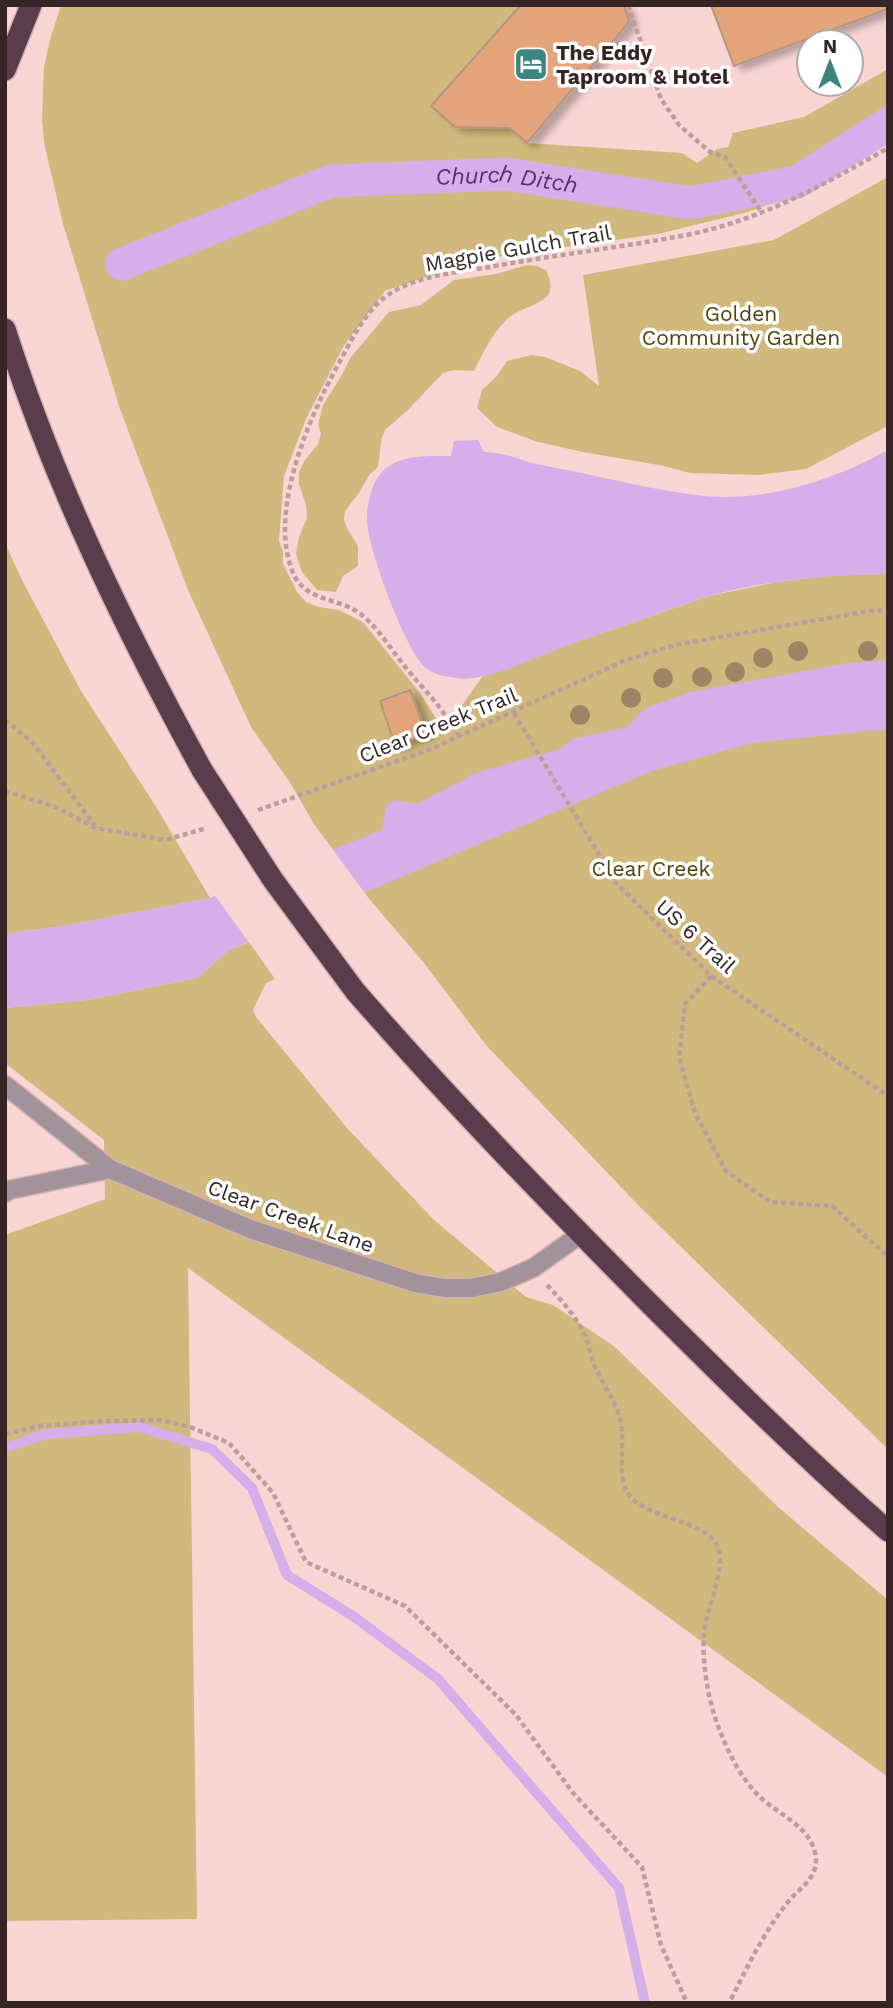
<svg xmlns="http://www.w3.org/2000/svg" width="893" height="2008" font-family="'Work Sans',sans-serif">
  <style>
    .green { fill: #d1b97d }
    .water { fill: #d6aeea }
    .pier { fill: #f9d6d4 }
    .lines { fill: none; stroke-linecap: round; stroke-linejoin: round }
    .stream { stroke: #d6aeea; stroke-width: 10 }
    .canal { stroke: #d6aeea; stroke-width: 33 }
    .building { fill: #e4a57b; stroke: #b69580; stroke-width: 2; filter: url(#shadow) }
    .minor-casing { stroke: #d2b3b1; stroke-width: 21 }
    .highway-casing { stroke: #d2b3b1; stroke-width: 24 }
    .path { stroke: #bb9e9c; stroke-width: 4.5; stroke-dasharray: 5 3.5; stroke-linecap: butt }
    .minor { stroke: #a29299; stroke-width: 18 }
    .highway { stroke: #5b3c4b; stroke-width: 21 }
    .highway-bridge-casing { stroke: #d2b3b1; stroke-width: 24; stroke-linecap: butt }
    .highway-bridge { stroke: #5b3c4b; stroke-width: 21 }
    .tree { fill: #9e8464 }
    .labels { text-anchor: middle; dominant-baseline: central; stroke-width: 7; stroke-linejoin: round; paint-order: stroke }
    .poi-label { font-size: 21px; font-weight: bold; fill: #352524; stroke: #fff; text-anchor: start }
    .street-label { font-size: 21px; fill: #352524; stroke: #fff }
    .park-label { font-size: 21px; fill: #544108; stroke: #fff }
    .water-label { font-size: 23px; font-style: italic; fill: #5d2c72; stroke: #fff }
  </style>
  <defs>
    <filter id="shadow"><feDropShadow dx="8" dy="4.5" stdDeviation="3.5" flood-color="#0004"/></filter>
  </defs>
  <rect width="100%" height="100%" fill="#f9d6d4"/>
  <!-- green -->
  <path class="green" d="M 61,5 L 521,5 L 432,106 L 455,127 L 510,128 L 527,143 L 682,153 L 697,163 L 717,149 L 728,147 L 733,133 L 804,117 L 888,69 L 888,141 L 827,177 L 778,201 L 744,213 L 658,234 L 479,259 L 385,291 L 343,347 L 306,419 L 284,476 L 279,541 L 283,551 L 283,564 L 297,592 L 306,602 L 319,607 L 339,610 L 363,622 L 420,693 L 444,731 L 482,677 L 579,641 L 709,596 L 777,582 L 836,575 L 888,574 L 888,1449 L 639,1206 L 486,1045 L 424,963 L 370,900 L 314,824 L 291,784 L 251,727 L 188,590 L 120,409 L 63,224 L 44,143 L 42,118 L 44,67 L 50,40 Z
    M 888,177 L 888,426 L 806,469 L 759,475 L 690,473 L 664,466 L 583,452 L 538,442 L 497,427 L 477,408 L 482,390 L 497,376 L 507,361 L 532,355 L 545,357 L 580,371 L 599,386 L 583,275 L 774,240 Z
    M 527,265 L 537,266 L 546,270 C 564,307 524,302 506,320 C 491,336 483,352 474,371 L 454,370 L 443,373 L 407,411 L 385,430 L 381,441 L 378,467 L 370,474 L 359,493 L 345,511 L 344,520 L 347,528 L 358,546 L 358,566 L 343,576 L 336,592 L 317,590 L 302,572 L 296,554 L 299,537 L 307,518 L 306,505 L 299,484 L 299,472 L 305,460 L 318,444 L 321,434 L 318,425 L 323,405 L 340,378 L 351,357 L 389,312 L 421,305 L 454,280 L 496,274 Z
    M 5,543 L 22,580 L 81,691 L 155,805 L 210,898 L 75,924 L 5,934 Z
    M 249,942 L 275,979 L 266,983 L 253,1010 L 256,1017 L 347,1128 L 434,1220 L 526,1297 L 553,1305 L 615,1347 L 778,1507 L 888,1600 L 888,1777 L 188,1268 L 197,1919 L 5,1921 L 5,1235 L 105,1199 L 104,1140 L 5,1063 L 5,1008 L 87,1000 L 197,978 L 229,950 Z"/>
  <!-- water -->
  <path class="water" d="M 478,440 L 484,452 C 507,453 515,458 536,464 C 546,466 557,468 567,470 C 612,479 658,491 704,496 C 766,502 834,480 888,450 L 888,574 C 828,575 767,580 709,596 C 690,602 672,609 654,615 C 622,626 590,637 558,649 C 532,659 484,683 457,678 C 448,677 435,675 427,669 C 406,654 366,544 367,518 C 367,502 372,480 385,469 C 403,454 430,456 451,456 L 454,441 Z
    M 888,660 L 888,729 L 752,743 L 652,771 L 229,950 L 197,978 L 87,1000 L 5,1008 L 5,934 L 75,924 L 210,898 L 382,830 L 386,806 L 395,800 L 417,804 L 465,779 L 472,774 L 560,749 L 573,739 L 627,727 L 644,709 L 690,692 L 849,663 Z"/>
  <!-- pier -->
  <path class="pier" d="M 330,846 L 367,896 L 251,945 L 213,893 Z"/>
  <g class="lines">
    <!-- stream -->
    <path class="stream" d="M 5,1448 L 46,1434 L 139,1427 L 212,1449 L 252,1488 L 287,1575 L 353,1616 L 438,1679 L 619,1888 L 645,2003"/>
    <!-- canal -->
    <path class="canal" id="s1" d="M 122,264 L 331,181 L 506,174 L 690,203 L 797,182 L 888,124"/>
  </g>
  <!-- building -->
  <path class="building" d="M 521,5 L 624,5 L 629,22 L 527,143 L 510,128 L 455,127 L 431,106 Z
    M 711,5 L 888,5 L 888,9 L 734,66 Z
    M 410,690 L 426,734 L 395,745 L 380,701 Z"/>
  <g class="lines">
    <!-- minor casing -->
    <g class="minor-casing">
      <path id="minor" d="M 5,1085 L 110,1169 L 250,1229 L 415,1283 L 444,1288 L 471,1288 L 501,1282 L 533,1268 L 581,1234
        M 5,1193 L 9,1190 L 110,1169"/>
    </g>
    <!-- highway casing -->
    <g class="highway-casing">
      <path id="highway" d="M 5,70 L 31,5
        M 5,329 C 54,483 125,629 202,770
        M 355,991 C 448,1098 546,1199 646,1300 C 725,1379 804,1457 888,1531"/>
    </g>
    <!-- path -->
    <path class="path" d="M 628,5 L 661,99 L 679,125 L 710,152 L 725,157 L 762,213
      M 514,713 L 616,883 L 711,976 L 888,1096
      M 5,720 L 33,743 L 95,826
      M 459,736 C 450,723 442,709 431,697 C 422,686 412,676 403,664 C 390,648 378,628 362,615 C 340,597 308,603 294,575 C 266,514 310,415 340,361 C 355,334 368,305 396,290 C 424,275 458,272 490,267 C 553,255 617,248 681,236 C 757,222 822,186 888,148
      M 5,791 L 55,807 L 96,828 L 165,840 L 207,828
      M 258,810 L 431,749 L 626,660 L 675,645 L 869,611 L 888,610
      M 711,976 L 685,1004 L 679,1057 L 695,1113 L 726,1171 L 770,1202 L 832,1206 L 888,1257
      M 547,1285 C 562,1301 576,1316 585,1336 C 590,1347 591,1360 597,1371 C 605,1387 618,1406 621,1424 C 625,1445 617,1472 627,1492 C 642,1519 702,1518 717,1545 C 728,1564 706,1610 704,1633 C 702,1665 708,1701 720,1731 C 729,1754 741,1778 758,1795 C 777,1815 815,1827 816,1860 C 816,1880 799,1888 788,1902 C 763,1933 747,1968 729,2003
      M 5,1434 L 39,1426 L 105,1421 L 161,1420 L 190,1427 L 229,1443 L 273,1493 L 306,1562 L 405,1606 L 516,1715 L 573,1793 L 642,1867 L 661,1945 L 687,2003"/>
    <!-- minor -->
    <use href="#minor" class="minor"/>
    <!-- highway -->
    <use href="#highway" class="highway"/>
    <!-- highway-bridge casing -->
    <g class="highway-bridge-casing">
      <path id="highway-bridge" d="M 202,770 L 273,880 L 355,991"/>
    </g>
    <!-- highway-bridge -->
    <use href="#highway-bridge" class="highway-bridge"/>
  </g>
  <!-- trees -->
  <g class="tree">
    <circle cx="798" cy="651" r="10"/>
    <circle cx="868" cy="651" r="10"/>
    <circle cx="763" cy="658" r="10"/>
    <circle cx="735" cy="672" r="10"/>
    <circle cx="702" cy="677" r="10"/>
    <circle cx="663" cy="678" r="10"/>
    <circle cx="631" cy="698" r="10"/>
    <circle cx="580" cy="715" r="10"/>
  </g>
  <!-- icons -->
  <defs>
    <g id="hotel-square" transform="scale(1.75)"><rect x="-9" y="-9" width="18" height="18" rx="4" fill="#3d857f" stroke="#fff"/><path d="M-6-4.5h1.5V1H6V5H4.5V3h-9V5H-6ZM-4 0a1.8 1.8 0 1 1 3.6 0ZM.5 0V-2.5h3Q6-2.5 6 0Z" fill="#fff"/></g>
  </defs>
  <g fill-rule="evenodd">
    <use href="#hotel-square" x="531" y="64"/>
  </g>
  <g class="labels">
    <!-- poi labels -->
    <g class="poi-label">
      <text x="556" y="52">The Eddy<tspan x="556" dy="24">Taproom &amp; Hotel</tspan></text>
    </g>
    <!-- street labels -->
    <g class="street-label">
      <text transform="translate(518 248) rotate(-10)">Magpie Gulch Trail</text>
      <text transform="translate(438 725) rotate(-22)">Clear Creek Trail</text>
      <text transform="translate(696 936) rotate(42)">US 6 Trail</text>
      <text transform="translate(291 1216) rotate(20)">Clear Creek Lane</text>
    </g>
    <!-- park labels -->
    <g class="park-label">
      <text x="741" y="313">Golden<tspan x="741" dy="24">Community Garden</tspan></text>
      <text x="651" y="868">Clear Creek</text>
    </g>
    <!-- water labels -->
    <g class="water-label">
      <text stroke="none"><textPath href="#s1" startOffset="401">Church Ditch</textPath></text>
    </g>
  </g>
  <!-- border -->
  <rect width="893" height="2008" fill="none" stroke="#352524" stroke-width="14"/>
  <!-- north arrow -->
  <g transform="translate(830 63)"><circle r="33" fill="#ffffff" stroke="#aea8a7" stroke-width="2"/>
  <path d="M0-5L12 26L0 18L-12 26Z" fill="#3d857f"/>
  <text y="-10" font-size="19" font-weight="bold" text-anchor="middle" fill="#352524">N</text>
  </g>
</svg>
